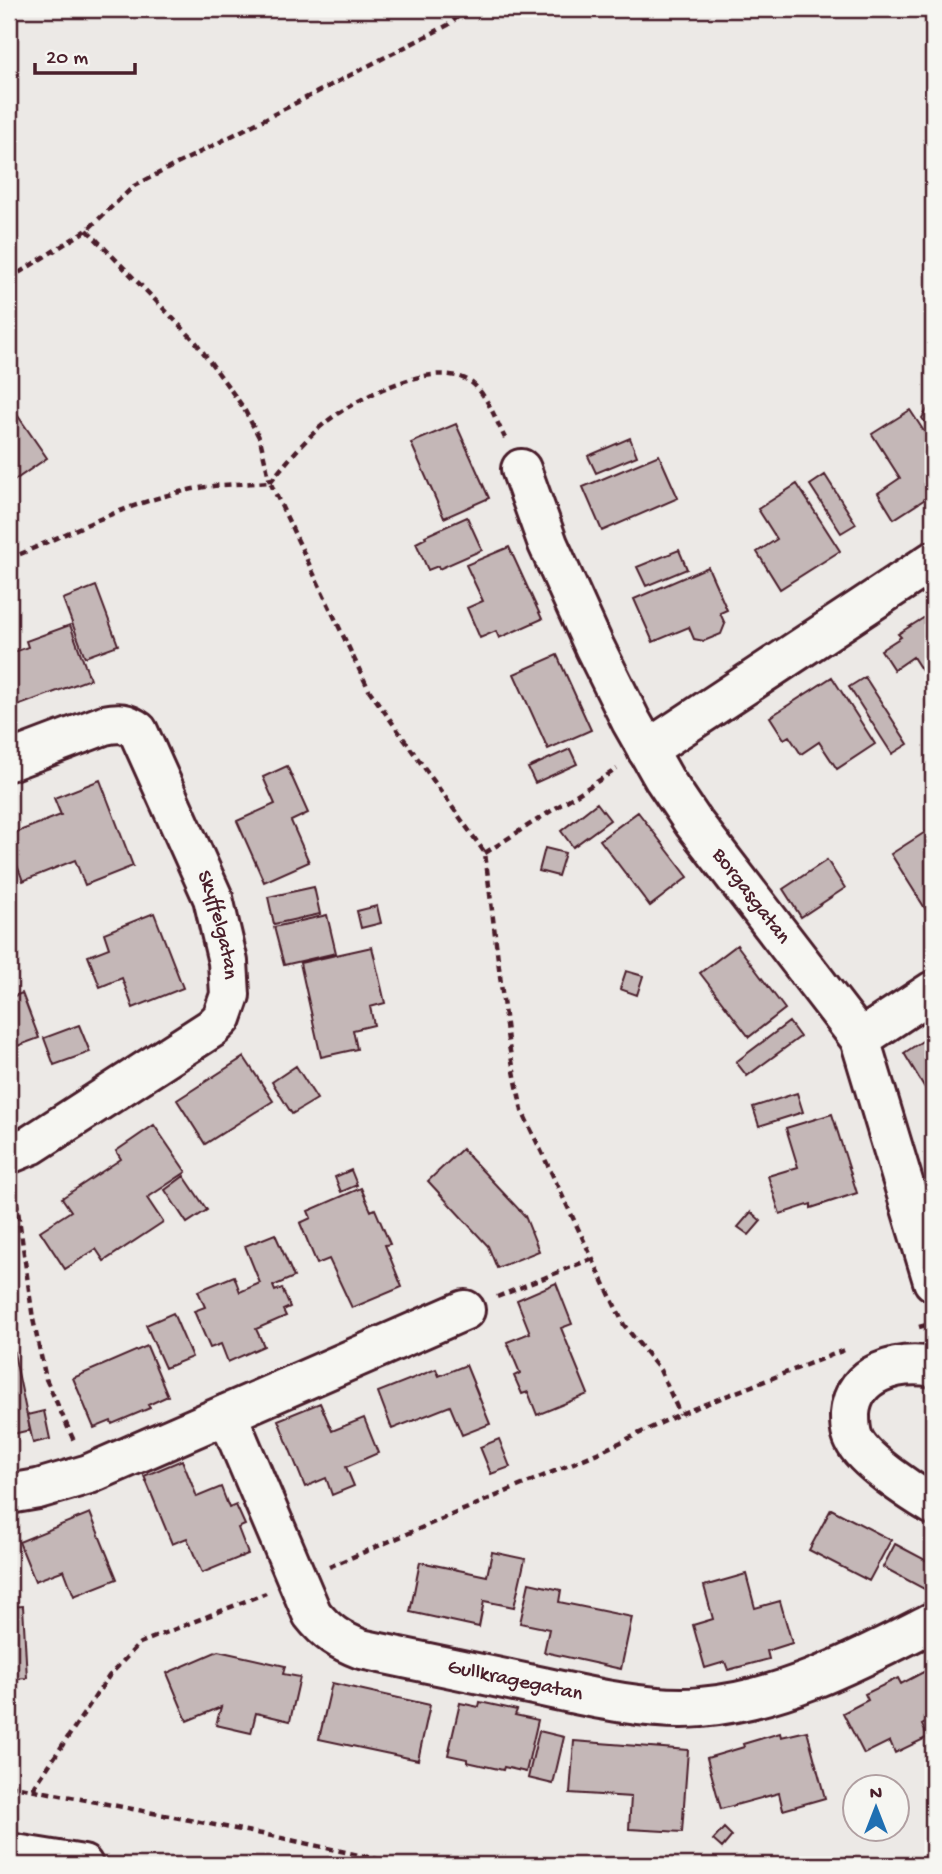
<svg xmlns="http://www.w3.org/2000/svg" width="942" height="1874" font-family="'Gochi Hand',sans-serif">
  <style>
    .building { fill: #c4b7b7; stroke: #4a1f2b; stroke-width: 2 }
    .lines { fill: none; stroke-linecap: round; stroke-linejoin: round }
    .minor-casing { stroke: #4a1f2b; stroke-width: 44 }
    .tertiary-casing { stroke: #4a1f2b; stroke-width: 44 }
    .path { stroke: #4a1f2b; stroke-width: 4.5; stroke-dasharray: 7 5; stroke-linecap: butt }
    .minor { stroke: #f6f6f2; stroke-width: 38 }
    .tertiary { stroke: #f6f6f2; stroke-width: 38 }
    .labels { text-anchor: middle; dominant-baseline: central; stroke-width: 6; stroke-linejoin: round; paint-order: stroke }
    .street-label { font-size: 21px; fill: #4a1f2b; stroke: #f6f6f2 }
  </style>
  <rect width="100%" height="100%" fill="#ece9e6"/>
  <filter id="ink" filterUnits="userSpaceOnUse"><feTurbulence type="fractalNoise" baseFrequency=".0143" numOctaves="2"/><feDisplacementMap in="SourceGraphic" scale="14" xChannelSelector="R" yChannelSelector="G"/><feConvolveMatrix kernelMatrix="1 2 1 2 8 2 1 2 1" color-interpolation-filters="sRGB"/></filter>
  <g filter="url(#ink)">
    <!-- building -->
    <path class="building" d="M 9,403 L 47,458 L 9,484 Z
      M 929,407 L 933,411 L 933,433 L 922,418 Z
      M 910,410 L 933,445 L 933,494 L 894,519 L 878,493 L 900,478 L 872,434 Z
      M 456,424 L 489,498 L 444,518 L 411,443 Z
      M 630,438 L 637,456 L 596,473 L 588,456 Z
      M 659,455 L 678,498 L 602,531 L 583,487 Z
      M 825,475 L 856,524 L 841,533 L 810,485 Z
      M 797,484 L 840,551 L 780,589 L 757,552 L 777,539 L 758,509 Z
      M 467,517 L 482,550 L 439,569 L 438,566 L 428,570 L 416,543 L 426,538 L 425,536 Z
      M 509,547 L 542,619 L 499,638 L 496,631 L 480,638 L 467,608 L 483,601 L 466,565 Z
      M 679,550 L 687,569 L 646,586 L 637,567 Z
      M 708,567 L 727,610 L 720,613 L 725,624 L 721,634 L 704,641 L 694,639 L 689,627 L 653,642 L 634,599 Z
      M 96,586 L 118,645 L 85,657 L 63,599 Z
      M 933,612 L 933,688 L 913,657 L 894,670 L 881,650 L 901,637 L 898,634 Z
      M 70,625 L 90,679 L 9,709 L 9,654 L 28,647 L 26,641 Z
      M 557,655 L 591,730 L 548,749 L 514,674 Z
      M 832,677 L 875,744 L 837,769 L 819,742 L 801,754 L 789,736 L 784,739 L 770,717 Z
      M 865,677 L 908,744 L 892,754 L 849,687 Z
      M 570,749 L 577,764 L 535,783 L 528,768 Z
      M 287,766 L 308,813 L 291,821 L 309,862 L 264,882 L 237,821 L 275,804 L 263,777 Z
      M 100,780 L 133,866 L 85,885 L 75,860 L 23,881 L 9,844 L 9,835 L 61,815 L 54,798 Z
      M 597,803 L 610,820 L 573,847 L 561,831 Z
      M 638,812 L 688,877 L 650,906 L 600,840 Z
      M 930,829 L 933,833 L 933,921 L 891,854 Z
      M 545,848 L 565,853 L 558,876 L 539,871 Z
      M 827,860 L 845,888 L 801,917 L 783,889 Z
      M 314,887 L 320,914 L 274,924 L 268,897 Z
      M 377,906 L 381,923 L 361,928 L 357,911 Z
      M 154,913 L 183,988 L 133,1008 L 122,978 L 100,987 L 88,956 L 109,948 L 104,933 Z
      M 327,915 L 336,953 L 284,965 L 274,927 Z
      M 737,945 L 785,1009 L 749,1037 L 700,973 Z
      M 372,947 L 385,1003 L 370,1007 L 374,1025 L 353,1030 L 357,1049 L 321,1057 L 300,963 Z
      M 626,971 L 643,976 L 637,995 L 620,989 Z
      M 22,993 L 39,1038 L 9,1049 L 9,998 Z
      M 789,1022 L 800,1037 L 747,1076 L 736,1062 Z
      M 79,1025 L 90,1052 L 54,1065 L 44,1038 Z
      M 933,1034 L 933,1089 L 928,1093 L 904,1053 Z
      M 244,1057 L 273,1101 L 205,1144 L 177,1100 Z
      M 296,1066 L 317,1099 L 292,1114 L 272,1082 Z
      M 797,1093 L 803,1112 L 759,1126 L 753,1107 Z
      M 832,1114 L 857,1193 L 811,1208 L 811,1204 L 780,1214 L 768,1176 L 798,1167 L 786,1128 Z
      M 154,1125 L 186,1172 L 147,1198 L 163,1222 L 104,1261 L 96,1249 L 65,1269 L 40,1231 L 71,1211 L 62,1198 L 121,1159 L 116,1151 Z
      M 462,1149 L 525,1216 L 539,1251 L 497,1268 L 488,1246 L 428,1181 Z
      M 351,1170 L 357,1185 L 341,1192 L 335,1177 Z
      M 184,1176 L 207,1210 L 187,1223 L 165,1190 Z
      M 361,1188 L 371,1211 L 375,1209 L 390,1244 L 385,1245 L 402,1287 L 352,1308 L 329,1259 L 317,1264 L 300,1223 L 311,1218 L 308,1211 Z
      M 751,1212 L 761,1221 L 749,1235 L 738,1227 Z
      M 275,1234 L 294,1277 L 273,1286 L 275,1291 L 282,1288 L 290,1307 L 283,1310 L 286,1316 L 256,1329 L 264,1346 L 228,1362 L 221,1344 L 210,1348 L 194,1311 L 205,1307 L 198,1291 L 234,1276 L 240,1292 L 260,1283 L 245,1246 Z
      M 556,1283 L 572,1324 L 561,1328 L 588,1394 L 537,1415 L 528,1392 L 522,1394 L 514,1376 L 520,1373 L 507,1342 L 530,1333 L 517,1300 Z
      M 173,1313 L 192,1357 L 165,1368 L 146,1325 Z
      M 147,1346 L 168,1396 L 148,1405 L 150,1408 L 112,1424 L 111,1421 L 94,1428 L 73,1378 Z
      M 13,1348 L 30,1430 L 9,1435 L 9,1349 Z
      M 466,1365 L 490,1424 L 462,1435 L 450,1406 L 392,1429 L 378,1392 L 436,1369 L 439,1376 Z
      M 320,1403 L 332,1431 L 364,1418 L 378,1453 L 346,1467 L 354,1486 L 332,1495 L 326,1478 L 305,1487 L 278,1420 Z
      M 44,1411 L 50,1439 L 33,1443 L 27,1415 Z
      M 499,1439 L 510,1467 L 491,1474 L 480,1447 Z
      M 182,1460 L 197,1497 L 221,1487 L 229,1508 L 236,1505 L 245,1525 L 238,1528 L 248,1554 L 202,1573 L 187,1538 L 172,1544 L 144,1476 Z
      M 831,1509 L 891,1540 L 869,1581 L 809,1550 Z
      M 90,1513 L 117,1579 L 74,1596 L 64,1570 L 35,1581 L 19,1542 Z
      M 895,1544 L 933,1564 L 933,1576 L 926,1590 L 883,1567 Z
      M 492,1552 L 525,1559 L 514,1607 L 484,1601 L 479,1627 L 410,1612 L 420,1562 L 487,1576 Z
      M 746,1574 L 755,1608 L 780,1601 L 792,1643 L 767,1651 L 769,1659 L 728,1670 L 725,1662 L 705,1668 L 693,1625 L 713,1619 L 704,1586 Z
      M 529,1583 L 561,1590 L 559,1602 L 632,1617 L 621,1669 L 544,1652 L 549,1629 L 520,1623 Z
      M 23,1606 L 27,1678 L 11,1679 L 9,1607 Z
      M 218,1651 L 285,1666 L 283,1674 L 300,1677 L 290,1721 L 256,1713 L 251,1733 L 216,1725 L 221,1707 L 187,1721 L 167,1673 Z
      M 933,1667 L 933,1719 L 922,1725 L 928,1737 L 895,1753 L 890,1741 L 864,1754 L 843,1713 L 868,1700 L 865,1694 L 898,1678 L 901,1684 Z
      M 332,1683 L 430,1705 L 418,1760 L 319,1739 Z
      M 480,1702 L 517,1710 L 515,1715 L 538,1720 L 526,1772 L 504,1767 L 503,1770 L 467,1762 L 467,1759 L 448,1755 L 460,1703 L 479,1707 Z
      M 539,1731 L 564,1737 L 553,1784 L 528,1778 Z
      M 807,1731 L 825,1798 L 783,1810 L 779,1793 L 721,1809 L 707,1758 L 744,1747 L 743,1744 L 780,1733 L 781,1737 Z
      M 574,1741 L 688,1750 L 682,1832 L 629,1829 L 631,1797 L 570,1793 Z
      M 724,1828 L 732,1836 L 722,1848 L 713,1840 Z"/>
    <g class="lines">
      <!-- minor casing -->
      <g class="minor-casing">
        <g id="minor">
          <path id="s1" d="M 521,469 L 548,544 L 594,646 L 631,721 L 664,779 L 693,822 L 860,1039 L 933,1281"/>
          <path d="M 647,750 L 933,561"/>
          <path id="s2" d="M 9,761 L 104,725 C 119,722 126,722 138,731 L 213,898 L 228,962 L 230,995 L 222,1018 L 212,1028 L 31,1145 L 9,1154"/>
          <path d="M 860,1039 L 933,991"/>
          <path d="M 933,1367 C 898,1361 853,1372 850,1414 C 850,1423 850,1432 854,1440 C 864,1461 913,1493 933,1505"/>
          <path id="s3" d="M 227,1414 L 312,1614 C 326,1632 340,1641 361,1649 C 422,1662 483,1675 543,1687 C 588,1697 655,1712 701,1707 C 784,1700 860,1659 933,1622"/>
          <path d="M 9,1494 L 38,1489 L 89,1474 L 465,1310"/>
        </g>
      </g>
      <!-- tertiary casing -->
      <g class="tertiary-casing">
        <path id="tertiary" d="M 9,1853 L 83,1865"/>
      </g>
      <!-- path -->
      <path class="path" d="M 87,230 L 195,341 L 243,407 L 260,439 L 270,482
        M 9,279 L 87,230 L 134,186 L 448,25 L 467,9
        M 270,482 C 287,462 304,440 325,423 C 354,399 437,356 472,383 C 488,396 496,421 505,438
        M 9,559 C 67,534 127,503 189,490 C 216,484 243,484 270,482 L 369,690 L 485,853 L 508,1041 L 522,1111 L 624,1325 L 660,1370 L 680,1414
        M 485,853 L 617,769
        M 15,1189 L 33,1319 L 46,1379 L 74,1441
        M 497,1297 L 591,1259
        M 919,1327 L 933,1323
        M 329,1567 L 602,1451 L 680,1414 L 847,1349
        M 9,1785 L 277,1837 L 404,1865
        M 33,1789 L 109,1676 L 140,1643 L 266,1593"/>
      <!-- minor -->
      <use href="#minor" class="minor"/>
      <!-- tertiary -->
      <use href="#tertiary" class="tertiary"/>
    </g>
  </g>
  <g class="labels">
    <!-- street labels -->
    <g class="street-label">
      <text stroke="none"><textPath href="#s1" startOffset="488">Borgasgatan</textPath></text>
      <text stroke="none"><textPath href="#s2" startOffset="348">Skyffelgatan</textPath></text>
      <text stroke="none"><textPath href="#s3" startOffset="436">Gullkragegatan</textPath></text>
    </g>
  </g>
  <!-- margin -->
  <rect width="942" height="1874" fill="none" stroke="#f6f6f2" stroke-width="35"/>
  <rect x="18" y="18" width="907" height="1839" fill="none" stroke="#4a1f2b" stroke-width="2.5" filter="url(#ink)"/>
  <!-- north arrow -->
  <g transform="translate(876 1808)"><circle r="33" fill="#f6f6f2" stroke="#b1a0a2" stroke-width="2"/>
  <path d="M0-5L12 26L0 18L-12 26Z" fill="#1f6fb2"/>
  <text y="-10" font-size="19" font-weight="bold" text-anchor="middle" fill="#4a1f2b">N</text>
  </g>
  <!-- scale -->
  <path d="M35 63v10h100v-10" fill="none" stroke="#4a1f2b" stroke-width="3.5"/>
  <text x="46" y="63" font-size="21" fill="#4a1f2b" stroke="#f6f6f2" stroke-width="5" paint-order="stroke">20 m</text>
</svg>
